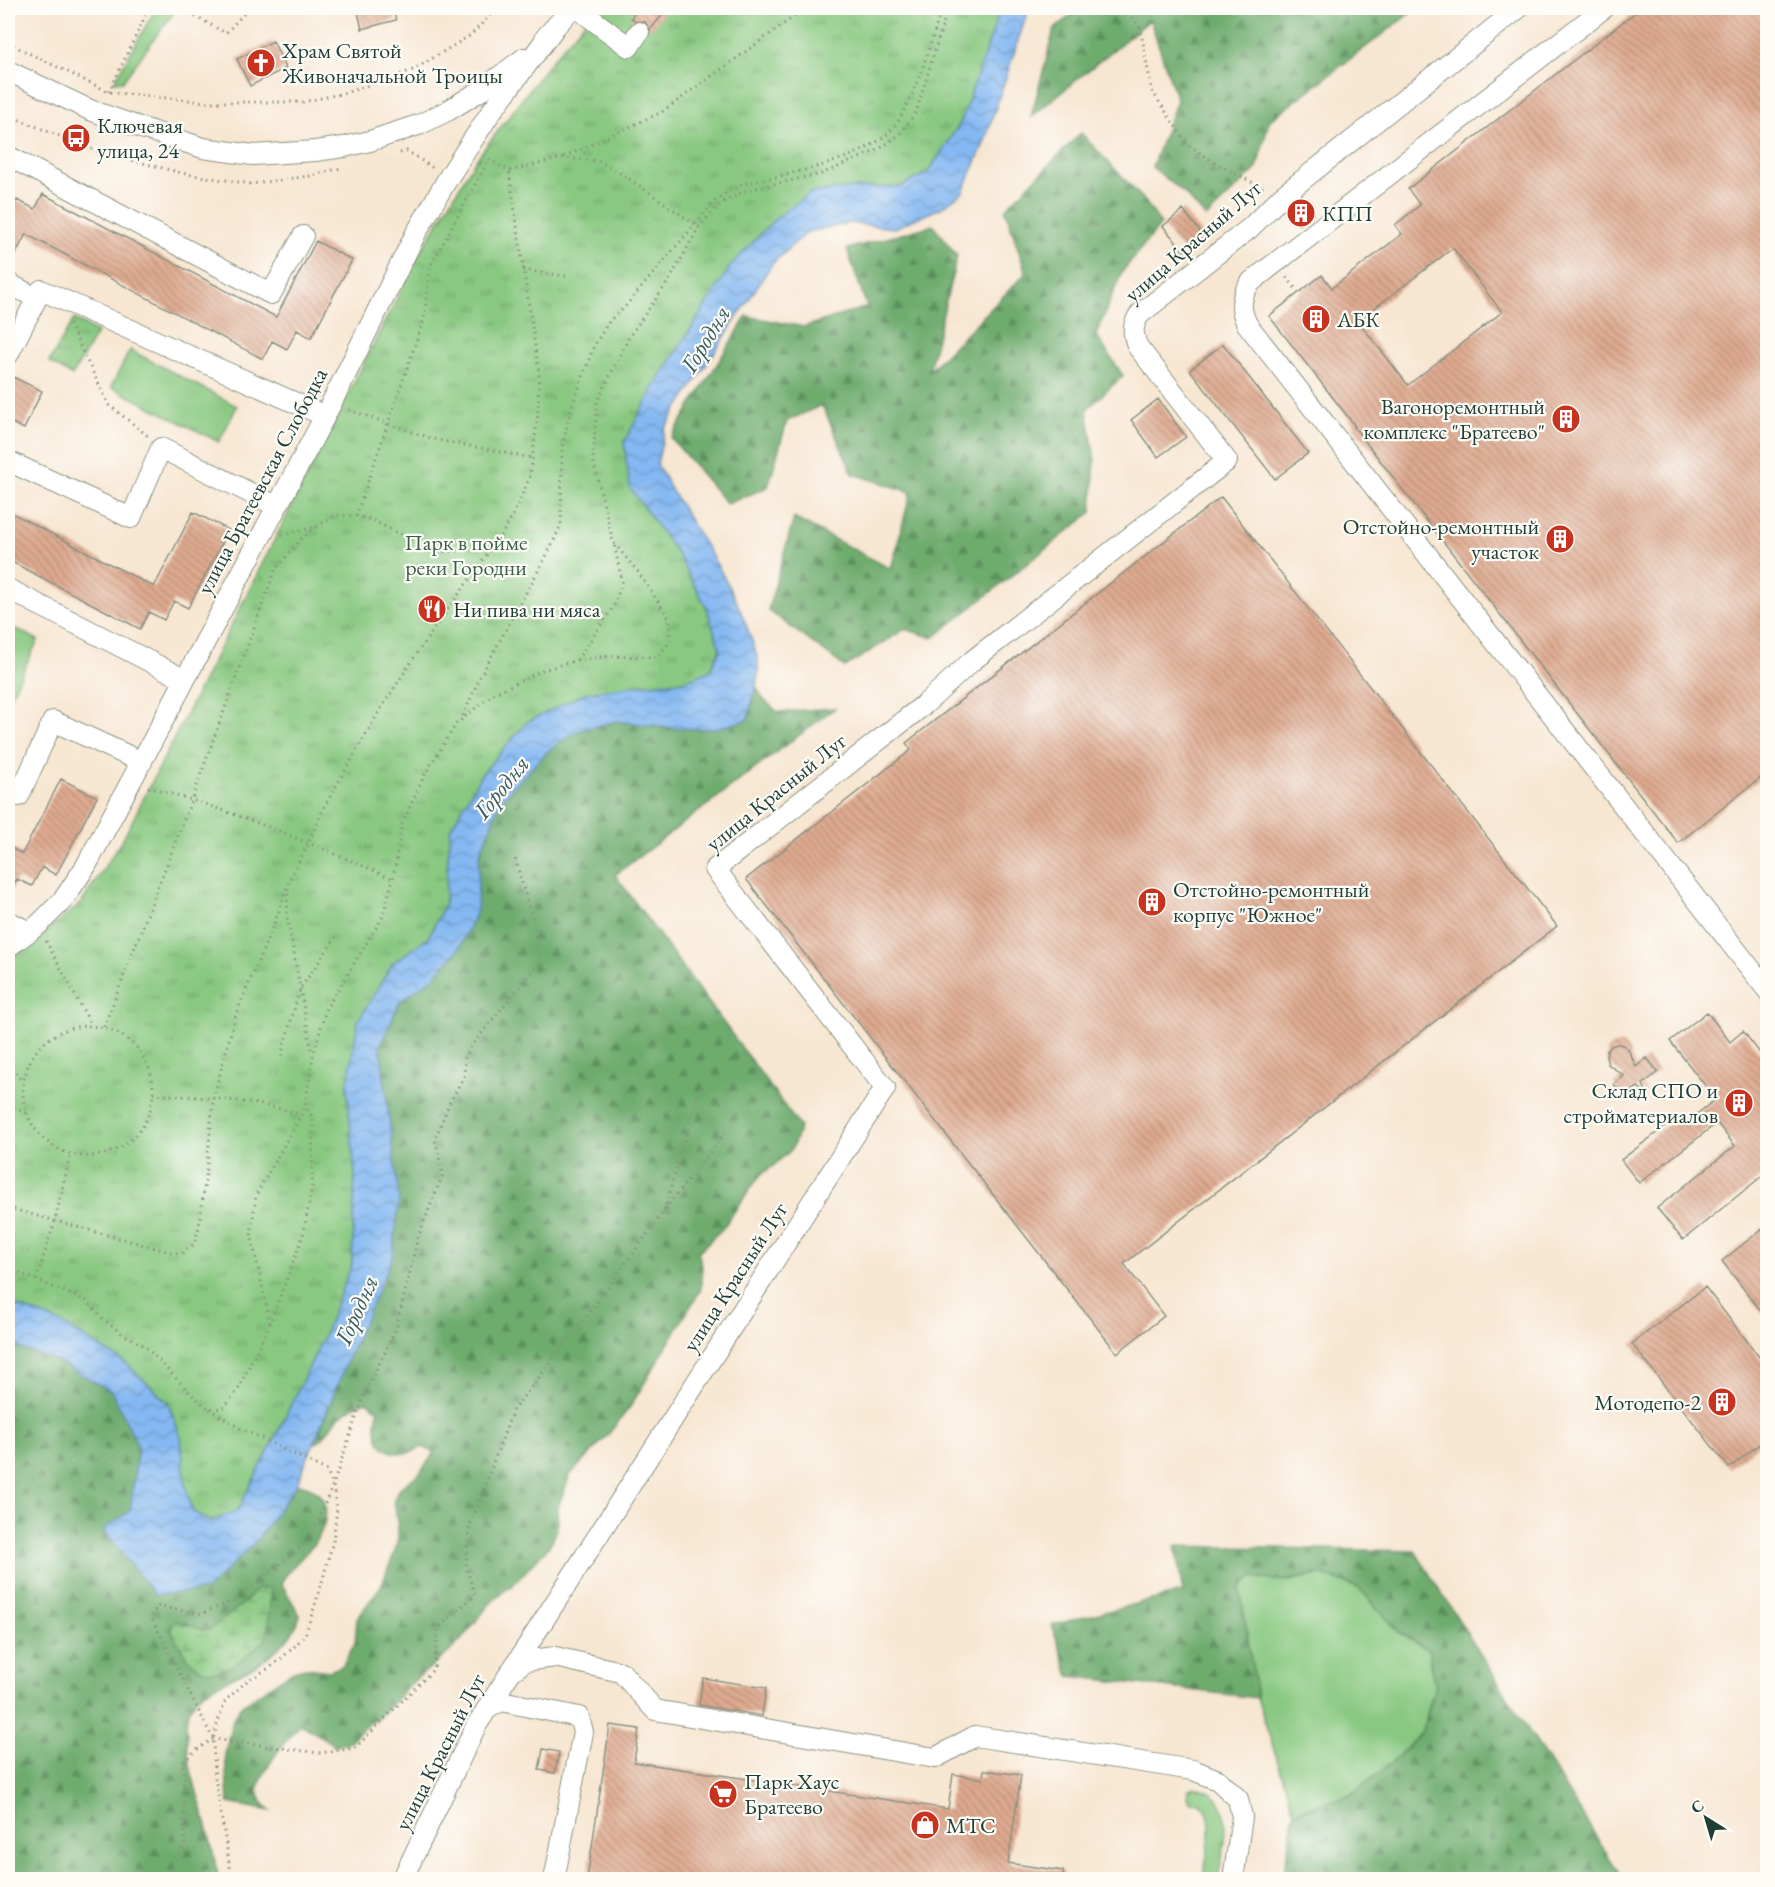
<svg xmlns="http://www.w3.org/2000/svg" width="1775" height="1887" font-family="'EB Garamond',serif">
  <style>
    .grass { fill: #88c880; stroke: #54825a; stroke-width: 1.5 }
    .forest { fill: url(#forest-firs); stroke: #467451; stroke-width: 1.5; fill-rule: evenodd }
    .wetland { fill: url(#wetland-marsh); stroke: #54825a; stroke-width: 1.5 }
    .park { fill: url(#park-tufts); stroke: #54825a; stroke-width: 1.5 }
    .water { fill: url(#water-waves); stroke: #527a93; stroke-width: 1.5 }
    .building { fill: url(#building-back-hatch); fill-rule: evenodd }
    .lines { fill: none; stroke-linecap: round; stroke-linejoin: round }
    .minor-casing { stroke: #8b9282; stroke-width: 22 }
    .path { stroke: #8b9282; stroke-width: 3; stroke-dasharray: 1.5 4.5; stroke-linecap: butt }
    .minor { stroke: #fff; stroke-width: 20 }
    .labels { text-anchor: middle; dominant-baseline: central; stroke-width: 4.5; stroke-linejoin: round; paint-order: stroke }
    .poi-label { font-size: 22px; fill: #1f3d34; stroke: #fdfcf7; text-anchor: start }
    .street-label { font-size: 22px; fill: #1f3d34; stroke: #fdfcf7 }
    .park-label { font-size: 22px; fill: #396047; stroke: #fdfcf7 }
    .water-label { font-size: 24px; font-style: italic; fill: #385c64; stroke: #fdfcf7 }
  </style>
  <defs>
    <pattern id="forest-firs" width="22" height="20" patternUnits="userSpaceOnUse" patternTransform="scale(1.5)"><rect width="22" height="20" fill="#6eac6e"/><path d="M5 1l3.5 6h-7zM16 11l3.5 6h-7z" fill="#5a8d5b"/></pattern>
    <pattern id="wetland-marsh" width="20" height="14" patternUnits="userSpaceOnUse" patternTransform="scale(1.5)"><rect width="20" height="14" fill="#88c880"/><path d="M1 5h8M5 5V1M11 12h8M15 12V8" fill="none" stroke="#6fa46a"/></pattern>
    <pattern id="park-tufts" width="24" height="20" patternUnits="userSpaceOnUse" patternTransform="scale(1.5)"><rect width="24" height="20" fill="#88c880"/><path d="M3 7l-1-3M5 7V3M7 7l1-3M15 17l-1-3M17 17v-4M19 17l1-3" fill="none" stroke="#6fa46a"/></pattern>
    <pattern id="water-waves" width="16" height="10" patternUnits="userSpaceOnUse" patternTransform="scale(1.5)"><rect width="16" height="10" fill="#84b8f2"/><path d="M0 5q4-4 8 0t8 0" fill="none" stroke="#6b97c5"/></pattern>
    <pattern id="building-back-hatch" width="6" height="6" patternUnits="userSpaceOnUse" patternTransform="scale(1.5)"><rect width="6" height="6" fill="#dfaa90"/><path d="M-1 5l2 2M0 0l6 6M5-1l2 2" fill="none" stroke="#b48c76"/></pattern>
  </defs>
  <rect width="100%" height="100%" fill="#fdfcf7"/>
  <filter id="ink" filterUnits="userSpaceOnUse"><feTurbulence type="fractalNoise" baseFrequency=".0167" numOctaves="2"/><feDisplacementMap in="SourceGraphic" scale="12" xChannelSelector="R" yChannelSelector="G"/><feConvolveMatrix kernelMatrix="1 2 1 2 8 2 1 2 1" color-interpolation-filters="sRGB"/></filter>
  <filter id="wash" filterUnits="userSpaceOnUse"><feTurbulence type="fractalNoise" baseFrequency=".008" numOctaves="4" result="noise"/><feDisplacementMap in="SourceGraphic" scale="24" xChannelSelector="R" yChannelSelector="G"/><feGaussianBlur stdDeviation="1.35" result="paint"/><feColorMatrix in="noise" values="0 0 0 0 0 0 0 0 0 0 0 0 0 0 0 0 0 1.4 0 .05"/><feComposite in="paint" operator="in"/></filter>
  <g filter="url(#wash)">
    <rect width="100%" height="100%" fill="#f7e6d1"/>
    <!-- grass -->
    <path class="grass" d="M 156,8 L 177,8 L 123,81 L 114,82 Z
      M 130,350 L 237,406 L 219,442 L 111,387 Z
      M 8,625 L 38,640 L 8,702 Z
      M 1320,1574 L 1359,1588 L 1400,1633 L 1428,1650 L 1436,1685 L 1421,1733 L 1391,1763 L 1351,1795 L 1294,1812 L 1257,1698 L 1240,1588 L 1252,1577 L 1290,1581 Z
      M 1194,1787 C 1198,1788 1204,1789 1208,1791 C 1238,1808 1222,1852 1218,1879 L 1203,1875 C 1206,1859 1219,1812 1199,1803 C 1196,1802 1193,1802 1190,1802 L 1187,1796 L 1189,1789 Z"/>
    <!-- forest -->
    <path class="forest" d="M 1079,8 L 1417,8 L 1269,121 L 1257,168 L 1206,218 L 1184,193 L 1152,167 L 1177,100 L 1150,20 L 1031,117 L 1054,30 Z
      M 1081,133 L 1144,200 L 1161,224 L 1122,272 L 1096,335 L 1123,376 L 1087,409 L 1095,460 L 1092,512 L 933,638 L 905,629 L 845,667 L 768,610 L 794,518 L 891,569 L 911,492 L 853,474 L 822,405 L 787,421 L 768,487 L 727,504 L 671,438 L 747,316 L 804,327 L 867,307 L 847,249 L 933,225 L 957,256 L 929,371 L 1026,273 L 1005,209 Z
      M 757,688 L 763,699 L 778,712 L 835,708 L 615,875 L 800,1127 L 792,1149 L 772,1167 L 761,1174 L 722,1229 L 698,1252 L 702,1265 L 701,1289 L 630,1407 L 606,1437 L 570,1475 L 557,1510 L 558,1522 L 555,1535 L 549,1546 L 511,1587 L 501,1593 L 488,1606 L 463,1638 L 445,1656 L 415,1680 L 377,1719 L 366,1726 L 347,1744 L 334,1745 L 301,1724 C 282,1744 267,1764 257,1789 L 262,1802 L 271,1811 L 228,1803 L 225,1752 L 234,1716 L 241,1706 L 293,1671 L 306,1668 L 330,1671 L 342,1666 L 355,1643 L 357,1618 L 381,1586 L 395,1551 L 398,1538 L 398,1526 L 394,1499 L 400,1488 L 420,1473 L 435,1452 L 422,1447 C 402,1458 379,1456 376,1429 C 375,1423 377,1416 378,1410 L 366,1401 C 354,1406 342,1412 334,1423 C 327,1431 324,1440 314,1444 L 350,1354 L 388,1116 L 380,1046 L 400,1001 L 433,978 L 459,947 L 477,910 L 479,856 L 501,800 L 549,750 L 577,731 L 617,721 L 671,728 L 713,729 L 747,720 Z
      M 8,1344 L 59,1362 L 112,1392 L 138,1446 L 130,1511 L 256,1541 L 297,1484 C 302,1485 307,1486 311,1488 C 333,1500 327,1526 315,1542 C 304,1557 290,1567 281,1583 L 300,1615 C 294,1641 264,1662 240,1674 C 218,1685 193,1691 187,1718 C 185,1724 187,1731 187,1737 C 187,1769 200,1799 208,1830 C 212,1847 215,1863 219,1879 L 12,1880 L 8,1874 ZM 258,1589 L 192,1662 L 185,1622 L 196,1630 L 209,1631 L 239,1607 Z
      M 1175,1546 L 1415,1551 L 1623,1879 L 1283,1879 L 1294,1812 L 1351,1795 L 1391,1763 L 1421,1733 L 1436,1685 L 1428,1650 L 1400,1633 L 1359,1588 L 1320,1574 L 1283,1581 L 1252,1577 L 1240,1588 L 1257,1698 L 1069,1676 L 1052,1625 L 1183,1592 Z"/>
    <!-- wetland -->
    <path class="wetland" d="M 271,1588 L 267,1638 C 249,1655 214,1687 191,1662 C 183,1653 177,1641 171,1631 L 173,1622 C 189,1622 192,1629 209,1630 L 239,1607 L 258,1589 Z"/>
    <!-- park -->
    <path class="park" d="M 597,8 L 1001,8 L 961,122 L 928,173 L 899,187 L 852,188 L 810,193 L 624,442 L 676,552 L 706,606 L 720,648 L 710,671 L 685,681 L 636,685 L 585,693 L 527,722 L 481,775 L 450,830 L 445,904 L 428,938 L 393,963 L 358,1022 L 347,1088 L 355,1174 L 352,1264 L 323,1338 L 275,1438 L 238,1511 L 210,1522 L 192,1511 L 185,1483 L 181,1438 L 168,1403 L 127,1364 L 59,1322 L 8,1303 L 8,960 L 29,946 L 82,902 L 124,837 L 418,256 L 475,161 L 555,56 Z
      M 74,319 L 97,333 L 72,376 L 49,362 Z"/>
    <!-- water -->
    <path class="water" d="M 1001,8 L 1029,8 L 983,146 L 963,192 L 941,208 L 894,228 L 850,223 L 807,232 L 772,264 L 665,428 L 657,464 C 686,520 727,570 748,630 C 751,639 755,648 757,656 C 761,678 753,699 747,720 L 713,729 L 671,728 L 617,721 L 577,731 L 549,750 L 501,800 L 479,856 L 477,910 L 459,948 L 433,978 L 400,1001 L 380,1046 L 399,1198 L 393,1256 L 350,1354 L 297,1484 L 256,1541 L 207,1590 L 155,1595 L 103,1530 L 130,1511 L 138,1446 L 112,1392 L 59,1362 L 8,1344 L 8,1303 L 59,1322 L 127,1364 L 168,1403 L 181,1438 L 185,1483 L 192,1511 L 210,1522 L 238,1510 L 275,1438 L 323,1338 L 352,1264 L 355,1174 L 347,1088 L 358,1021 L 393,963 L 428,938 L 445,904 L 450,830 L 481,775 L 527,722 L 585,693 L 636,685 L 685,681 L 710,671 L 720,649 L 706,606 L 676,552 L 630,488 L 624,442 L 656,384 L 732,264 L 774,220 L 810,193 L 852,188 L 899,187 L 928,173 L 961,122 Z"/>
    <g id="blocks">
      <!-- building -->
      <path class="building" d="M 357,8 L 393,8 L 396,20 L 362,29 Z
        M 638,8 L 668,8 L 650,30 L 645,22 L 635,21 L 631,18 Z
        M 1641,8 L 1767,8 L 1767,773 L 1678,843 L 1354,427 L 1355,426 L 1269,316 L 1322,275 L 1332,288 L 1402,234 L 1395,225 L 1420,205 L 1408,189 ZM 1453,248 L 1502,312 L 1408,385 L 1358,321 Z
        M 273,41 L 286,68 L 250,86 L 237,59 Z
        M 43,194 L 276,317 L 316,241 L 352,260 L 311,338 L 297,330 L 287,349 L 272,341 L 263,359 L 26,234 L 8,269 L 8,218 L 17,200 L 35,209 Z
        M 1303,201 L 1313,214 L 1299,225 L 1289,212 Z
        M 1183,210 L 1205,238 L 1185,253 L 1163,226 Z
        M 1223,344 L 1308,453 L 1275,479 L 1190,370 Z
        M 13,377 L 42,391 L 24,429 L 8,421 L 8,388 Z
        M 1158,399 L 1186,437 L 1158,457 L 1131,420 Z
        M 1221,497 L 1557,926 L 1124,1264 L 1164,1316 L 1117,1353 L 746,879 L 911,750 L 906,743 Z
        M 8,511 L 154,587 L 193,512 L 229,530 L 188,608 L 174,601 L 164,620 L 149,612 L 140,629 L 8,560 Z
        M 61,779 L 97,797 L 56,875 L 42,867 L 32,886 L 17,879 L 8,896 L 8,846 L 22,854 Z
        M 1707,1012 L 1730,1042 L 1743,1031 L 1767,1062 L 1767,1172 L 1683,1240 L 1657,1208 L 1735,1146 L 1717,1123 L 1639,1183 L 1621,1160 L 1679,1116 L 1684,1124 L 1716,1099 L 1670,1041 Z
        M 1617,1044 L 1623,1045 L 1628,1049 L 1636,1067 L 1647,1058 L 1658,1072 L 1643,1084 L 1647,1094 L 1638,1087 L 1625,1096 L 1614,1084 L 1624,1076 L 1608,1064 L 1606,1057 L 1607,1051 L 1611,1046 Z
        M 1767,1225 L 1767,1319 L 1722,1261 Z
        M 1705,1287 L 1767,1367 L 1767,1438 L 1729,1468 L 1632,1344 Z
        M 703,1678 L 766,1688 L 762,1716 L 699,1705 Z
        M 610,1725 L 639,1729 L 634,1762 L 948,1809 L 953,1774 L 983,1779 L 984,1770 L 1021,1775 L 1008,1863 L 1063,1871 L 1063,1880 L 587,1880 Z
        M 543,1749 L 559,1752 L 555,1773 L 539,1770 Z"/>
    </g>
  </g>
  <g filter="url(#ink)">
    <use href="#blocks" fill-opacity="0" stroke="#8b9282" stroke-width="1.5"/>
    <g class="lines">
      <!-- minor casing -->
      <g class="minor-casing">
        <path id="minor" d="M 577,8 L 629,47 L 639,32
          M 1604,8 L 1252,281 C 1240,295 1239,308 1247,324 L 1768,991
          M 545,38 L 572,8
          M 8,71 L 90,110 L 130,124 L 203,148 L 253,155 L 315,151 L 344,147 L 370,141 L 421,124 L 449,110 L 480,91 L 524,58
          M 8,156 L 271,294 L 303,236
          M 8,283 L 36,298
          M 8,355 L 41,290 L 325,416
          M 8,461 L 131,518 L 161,448 L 276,506
          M 8,589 L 184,679
          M 8,791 L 19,796 L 53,721 L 142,762
          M 8,921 L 29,932
          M 8,947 L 38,925 L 63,900 L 86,866 L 325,416 L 416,233 L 448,178 L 491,112 L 553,30
          M 512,1671 L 525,1661 L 555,1657 L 621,1672 L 655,1710 L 935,1758 L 975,1736 L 1193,1770 L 1218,1780 L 1238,1799 L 1242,1817 L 1233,1880
          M 487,1709 L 501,1701 L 579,1717 L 583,1732 L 554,1880
          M 402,1880 L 476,1726 L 885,1088 L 715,869 L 925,704 L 972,661 L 1227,461 L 1138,347 C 1132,334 1132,325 1140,314 L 1250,228 L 1281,197 L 1519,8"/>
      </g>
      <!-- path -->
      <path class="path" d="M 179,8 L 226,33 L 249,8
        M 1124,8 L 1140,27 L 1152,91 L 1188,145 L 1217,164 L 1265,189
        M 8,43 L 109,92 L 207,102 L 303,102 L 345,93 L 413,70 L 471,35 L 497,8
        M 109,92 L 149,8
        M 8,115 L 99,152 L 186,174 L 251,184 L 309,176 L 341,168
        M 400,153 L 407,151 L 433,168
        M 564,157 L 662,112 L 806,8
        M 523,270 L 566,276
        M 1287,277 L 1299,293
        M 69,324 L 109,405 L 148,436
        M 349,410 L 433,439 L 532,458
        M 356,516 L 424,319 L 430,267 L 489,159 L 509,171 L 562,158 L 599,161 L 625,176 L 699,227
        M 282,535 L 316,527 L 336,515 L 356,516 L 370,519 L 428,548 L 441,552 L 490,548
        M 577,660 L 614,606 L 622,582 L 614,543
        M 463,716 L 480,677 L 550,549 L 561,525 L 562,447 L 571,409 L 594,346 L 610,320 L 624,308 L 713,203 C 722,196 732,188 744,184 C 759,179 777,178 793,173 C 824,165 860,156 885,136 C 912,114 931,41 942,8
        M 148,787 C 232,810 313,844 393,879
        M 288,888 L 287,916 L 312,1053
        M 46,941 L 91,1025
        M23 1091a65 65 0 1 1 130 0a65 65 0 1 1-130 0Z
        M 104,1027 L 192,799 L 275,570 L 301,539 L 316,527
        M 281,1056 L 300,989 L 336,937
        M 8,1063 L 23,1082
        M 153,1094 C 203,1098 254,1099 301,1115
        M 8,1106 L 26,1112
        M 8,1208 L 174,1253 L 182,1253 L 194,1244 L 199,1227 L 207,1166 L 213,1099 L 236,1014 L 278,914 L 288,883 L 309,842 L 323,809 L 380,710 L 415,656 L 507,526 L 518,505 L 530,476 L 538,413 L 539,373 L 509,171
        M 665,1209 L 726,1132
        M 8,1268 L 87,1301 L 103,1319 L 121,1333 L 145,1346 L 192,1395 L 209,1409 L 223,1408 L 238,1390 L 270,1323 L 303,1236 L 312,1187 L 313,1119 L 305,1105
        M 36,1280 L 55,1221 L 70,1154
        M 270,1323 L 251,1235 L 256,1195 L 301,1115 L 305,1105 L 313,1056 L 326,1009 L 382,918 L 393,879 L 402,824 L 425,774 L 456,724 L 493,694 L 543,670 L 577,660 L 611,656 L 657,657 L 670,642 L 669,618 L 638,572 L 613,542 L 593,459 L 597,402 L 629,337 L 670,279 L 699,227 L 721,203 L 747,190 L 821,174 L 878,150 L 900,134 L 916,112 L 948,8
        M 209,1409 L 242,1429 L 326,1470 L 333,1485 L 337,1509 L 333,1541 L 319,1593 L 305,1635 L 293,1648 L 271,1667 L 248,1680 L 226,1700 L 219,1718 L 213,1739 L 215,1778 L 232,1880
        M 213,1739 L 151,1617 L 157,1606 L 201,1614 L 235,1600 L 309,1541 L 333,1485 L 363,1397 L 396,1329 L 418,1237 L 443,1174 L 435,1139 L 449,1104 L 464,1076 L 465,1058 L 471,1046 L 541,961 L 534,924 L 514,855
        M 162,1880 L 185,1845 L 183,1761 L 199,1748 L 213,1739 L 319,1753 L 355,1748 L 434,1669 L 438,1628 L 475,1595 L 466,1566 L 469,1528 L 513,1410 L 584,1320 L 664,1211 L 701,1084"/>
      <!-- minor -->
      <use href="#minor" class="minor"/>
    </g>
  </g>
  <!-- icons -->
  <defs>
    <g id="church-disc" transform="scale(1.5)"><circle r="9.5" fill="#c8321e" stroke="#fdfcf7"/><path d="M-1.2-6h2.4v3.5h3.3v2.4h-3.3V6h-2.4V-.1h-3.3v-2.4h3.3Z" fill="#fff"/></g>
    <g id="bus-disc" transform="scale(1.5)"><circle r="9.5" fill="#c8321e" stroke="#fdfcf7"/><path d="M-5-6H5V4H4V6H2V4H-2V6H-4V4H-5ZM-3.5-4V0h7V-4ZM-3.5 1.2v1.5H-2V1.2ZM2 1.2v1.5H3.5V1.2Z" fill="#fff"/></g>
    <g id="building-disc" transform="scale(1.5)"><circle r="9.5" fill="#c8321e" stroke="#fdfcf7"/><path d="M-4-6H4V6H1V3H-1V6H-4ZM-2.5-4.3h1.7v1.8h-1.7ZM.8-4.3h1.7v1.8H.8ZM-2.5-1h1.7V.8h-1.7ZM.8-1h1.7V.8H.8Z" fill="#fff"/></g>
    <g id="restaurant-disc" transform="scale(1.5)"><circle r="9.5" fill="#c8321e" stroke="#fdfcf7"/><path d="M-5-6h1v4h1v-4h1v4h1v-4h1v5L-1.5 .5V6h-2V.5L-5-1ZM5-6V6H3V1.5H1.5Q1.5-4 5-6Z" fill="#fff"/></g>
    <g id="supermarket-disc" transform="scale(1.5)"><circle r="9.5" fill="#c8321e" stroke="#fdfcf7"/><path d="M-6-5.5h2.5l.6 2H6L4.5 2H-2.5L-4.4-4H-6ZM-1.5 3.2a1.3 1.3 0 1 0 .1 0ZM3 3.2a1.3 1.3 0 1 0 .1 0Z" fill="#fff"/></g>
    <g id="shop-disc" transform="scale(1.5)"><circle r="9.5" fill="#c8321e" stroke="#fdfcf7"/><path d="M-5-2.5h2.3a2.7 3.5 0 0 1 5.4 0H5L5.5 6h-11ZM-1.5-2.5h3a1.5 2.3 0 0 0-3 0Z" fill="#fff"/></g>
  </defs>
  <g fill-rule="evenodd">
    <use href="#church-disc" x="261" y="63"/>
    <use href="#bus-disc" x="76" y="138"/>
    <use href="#building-disc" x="1301" y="213"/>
    <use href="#building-disc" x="1316" y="319"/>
    <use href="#building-disc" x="1566" y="419"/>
    <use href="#building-disc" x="1560" y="539"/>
    <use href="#restaurant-disc" x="432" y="609"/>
    <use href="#building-disc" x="1152" y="902"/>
    <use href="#building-disc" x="1739" y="1103"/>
    <use href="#building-disc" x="1722" y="1402"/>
    <use href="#supermarket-disc" x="723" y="1794"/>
    <use href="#shop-disc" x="925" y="1825"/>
  </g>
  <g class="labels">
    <!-- poi labels -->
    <g class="poi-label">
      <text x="282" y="50">Храм Святой<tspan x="282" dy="25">Живоначальной Троицы</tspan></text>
      <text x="97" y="125">Ключевая<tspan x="97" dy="25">улица, 24</tspan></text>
      <text x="1322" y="213">КПП</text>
      <text x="1337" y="319">АБК</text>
      <text x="1545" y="406" text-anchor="end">Вагоноремонтный<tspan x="1545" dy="25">комплекс "Братеево"</tspan></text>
      <text x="1539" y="526" text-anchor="end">Отстойно-ремонтный<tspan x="1539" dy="25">участок</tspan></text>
      <text x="453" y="609">Ни пива ни мяса</text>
      <text x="1173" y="889">Отстойно-ремонтный<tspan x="1173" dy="25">корпус "Южное"</tspan></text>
      <text x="1718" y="1090" text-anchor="end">Склад СПО и<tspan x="1718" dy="25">стройматериалов</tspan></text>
      <text x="1701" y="1402" text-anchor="end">Мотодепо-2</text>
      <text x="744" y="1781">Парк Хаус<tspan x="744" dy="25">Братеево</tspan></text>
      <text x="946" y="1825">МТС</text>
    </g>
    <!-- street labels -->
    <g class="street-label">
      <text transform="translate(1193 241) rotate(-41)">улица Красный Луг</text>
      <text transform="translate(262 481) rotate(-62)">улица Братеевская Слободка</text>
      <text transform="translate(776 792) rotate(-39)">улица Красный Луг</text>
      <text transform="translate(735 1277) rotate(-57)">улица Красный Луг</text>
      <text transform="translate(440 1752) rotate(-63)">улица Красный Луг</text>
    </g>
    <!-- park labels -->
    <g class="park-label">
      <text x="466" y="542">Парк в пойме<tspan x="466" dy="25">реки Городни</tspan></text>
    </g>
    <!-- water labels -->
    <g class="water-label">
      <text transform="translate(705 339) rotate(-59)">Городня</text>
      <text transform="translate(501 787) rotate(-51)">Городня</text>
      <text transform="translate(356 1310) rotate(-66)">Городня</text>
    </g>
  </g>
  <!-- margin -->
  <rect width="1775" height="1887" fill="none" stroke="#fdfcf7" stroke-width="30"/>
  <!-- north arrow -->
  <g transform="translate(1706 1818) rotate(323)" stroke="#fdfcf7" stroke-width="4.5" paint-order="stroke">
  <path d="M0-4.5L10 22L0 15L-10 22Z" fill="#1f3d34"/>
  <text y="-9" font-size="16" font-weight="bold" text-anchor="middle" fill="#1f3d34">С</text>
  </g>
</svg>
